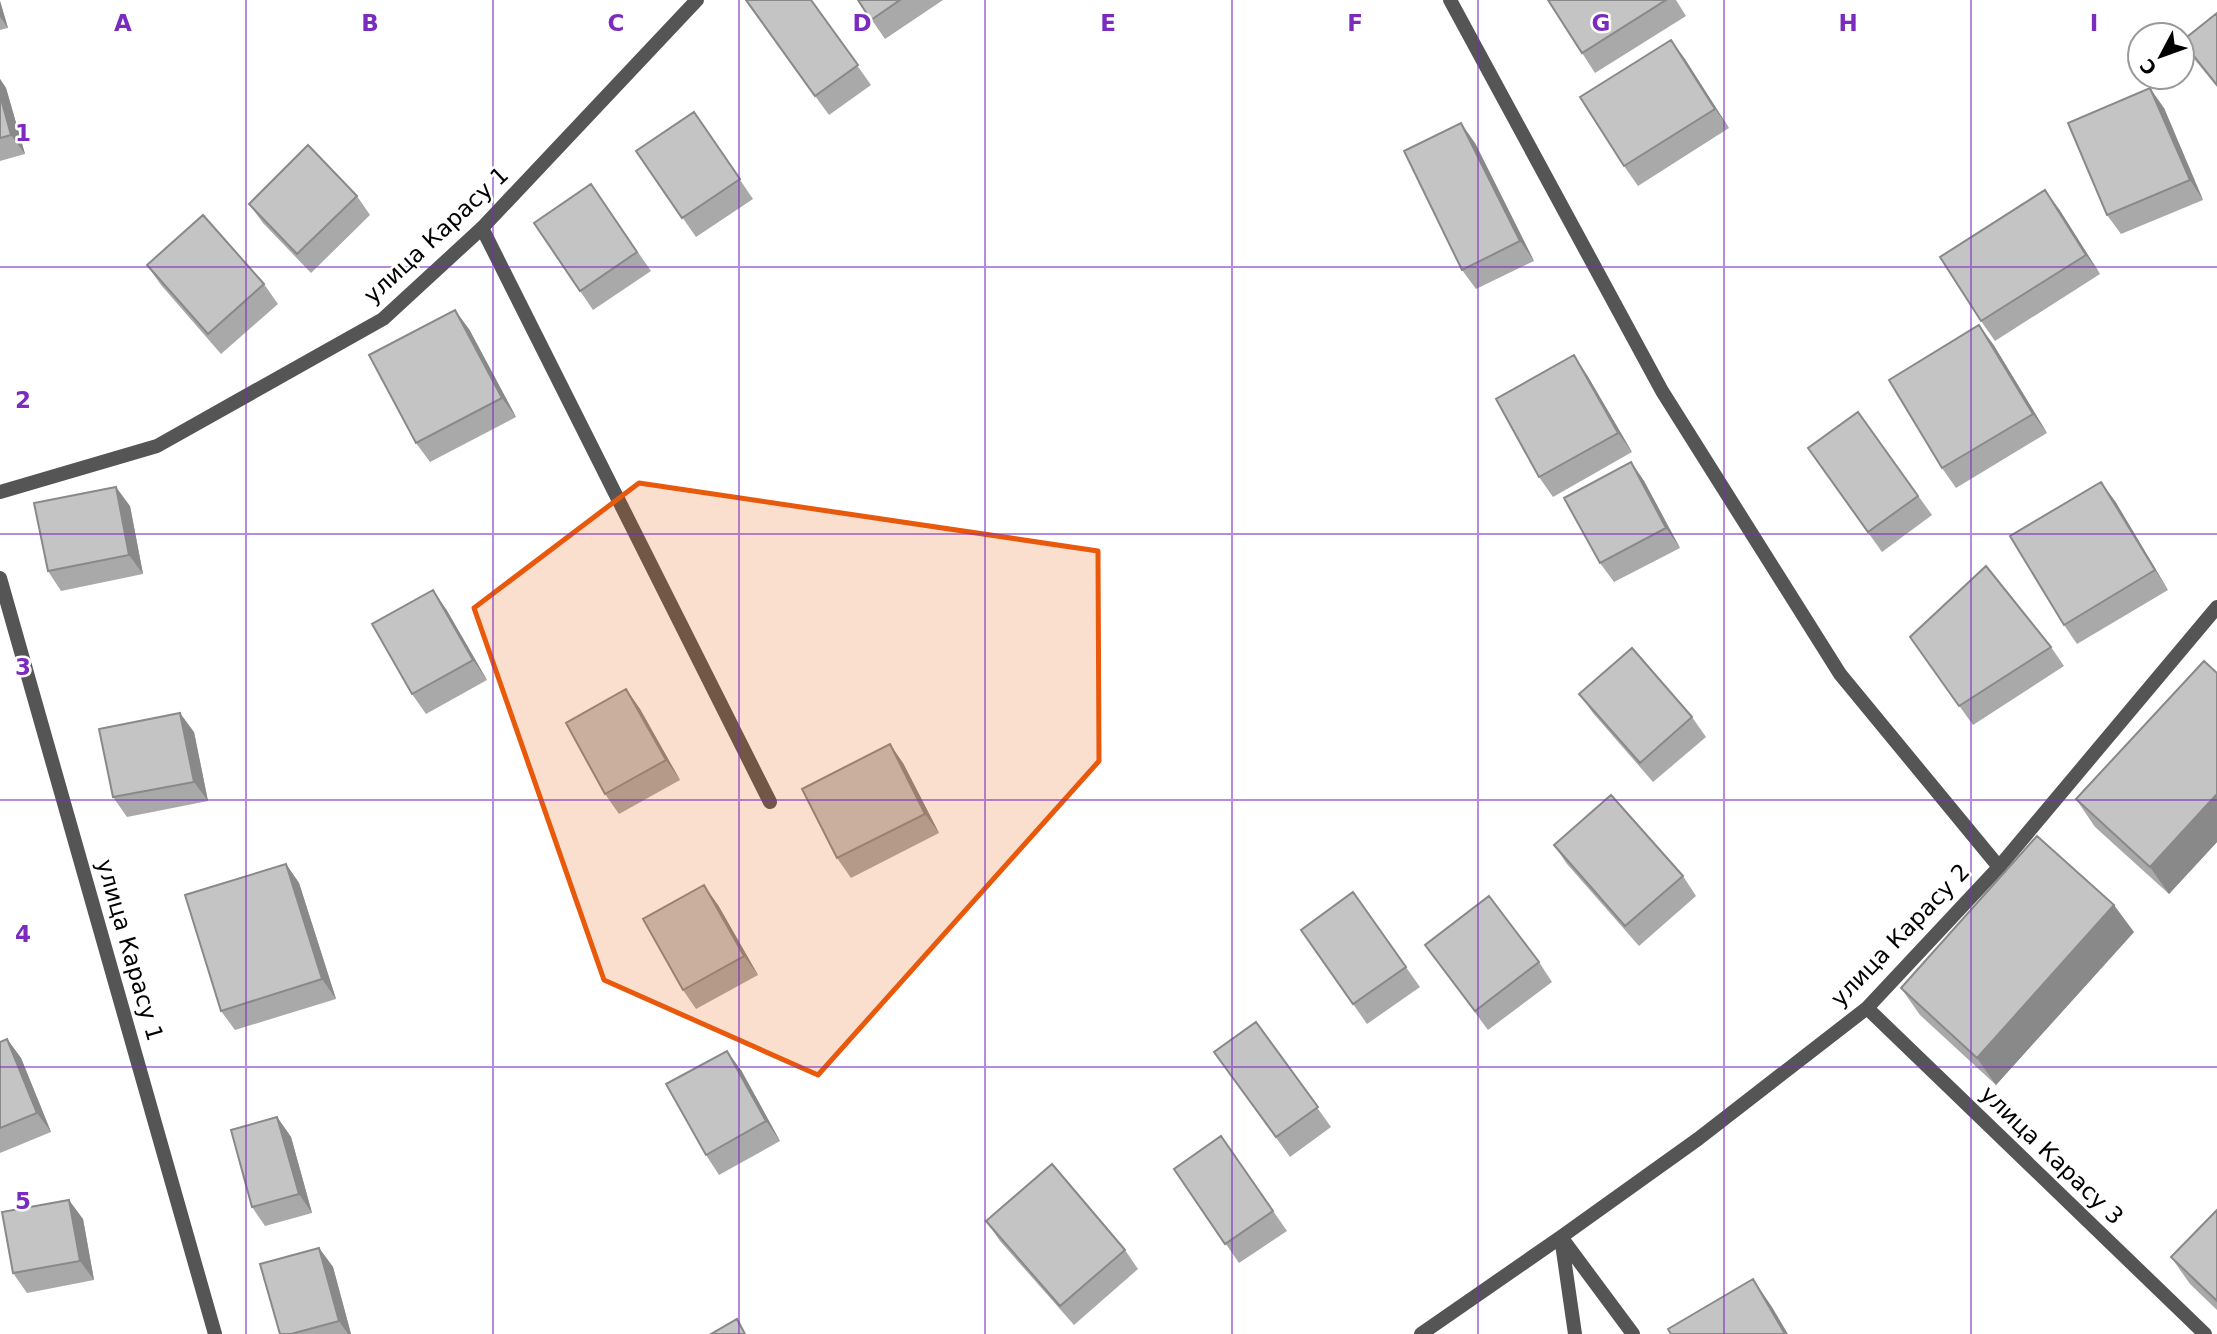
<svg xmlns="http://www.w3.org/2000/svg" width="2217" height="1334" font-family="'DejaVu Sans',sans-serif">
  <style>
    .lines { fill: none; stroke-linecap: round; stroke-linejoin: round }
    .service { stroke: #555; stroke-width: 14 }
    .minor { stroke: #555; stroke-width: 14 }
    .wall { fill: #a9a9a9 }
    .shaded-wall { fill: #898989 }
    .building { fill: #c4c4c4; stroke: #898989; stroke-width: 2 }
    .marked { fill: #e8590c; fill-opacity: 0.2; stroke: #e8590c; stroke-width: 5; stroke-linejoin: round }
    .grid { fill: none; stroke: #7b2cbf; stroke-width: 2; stroke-opacity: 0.55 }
    .labels { text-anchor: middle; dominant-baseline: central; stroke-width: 5; stroke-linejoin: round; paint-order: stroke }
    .street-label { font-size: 23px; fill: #000; stroke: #fff }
    .grid-label { font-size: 23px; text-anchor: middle; font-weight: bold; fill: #7b2cbf; stroke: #fff; stroke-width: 5; stroke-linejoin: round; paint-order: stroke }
  </style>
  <rect width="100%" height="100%" fill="#fff"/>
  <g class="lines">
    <!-- service -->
    <path class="service" d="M 482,228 L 770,802"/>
    <!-- minor -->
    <path class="minor" d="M 1450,0 L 1662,391 L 1840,674 L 1999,867
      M 0,492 L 157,446 L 383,319 L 482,228 L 697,0
      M 0,578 L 215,1334
      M 1867,1008 L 2205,1334
      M 1421,1334 L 1561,1237 L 1698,1139 L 1867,1008 L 1999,867 L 2217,607
      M 1575,1334 L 1561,1237 L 1633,1334"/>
  </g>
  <!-- wall -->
  <path class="wall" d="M 745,0 L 811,0 L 871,85 L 829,115 Z
    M 858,0 L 943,0 L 885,39 Z
    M 1548,0 L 1676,0 L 1686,16 L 1595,73 Z
    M 0,1 L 8,28 L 0,30 Z
    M 2217,13 L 2217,87 L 2195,60 L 2182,41 Z
    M 1671,40 L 1729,128 L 1638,186 L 1624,166 Z
    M 0,79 L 6,88 L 25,154 L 0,161 Z
    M 2164,108 L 2203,200 L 2121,234 L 2107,215 Z
    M 694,112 L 753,199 L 696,237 L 636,151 Z
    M 1475,143 L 1534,261 L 1476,289 L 1462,270 Z
    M 591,184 L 651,271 L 593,310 L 534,223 Z
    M 357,196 L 370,215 L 311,273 L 263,223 L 249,204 Z
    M 2059,209 L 2100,274 L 1995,341 L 1981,321 Z
    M 147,265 L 264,284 L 278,304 L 221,354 L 161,285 Z
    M 469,329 L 516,417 L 430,462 L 416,443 Z
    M 1993,344 L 2047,433 L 1956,488 L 1942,468 Z
    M 1587,375 L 1632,452 L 1553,497 L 1539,477 Z
    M 1858,412 L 1932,515 L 1882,552 L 1808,448 Z
    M 1631,462 L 1644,481 L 1680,548 L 1614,582 L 1600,563 Z
    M 2115,501 L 2168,590 L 2077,644 L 2064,625 Z
    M 130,506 L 143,574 L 61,591 L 48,571 Z
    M 446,609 L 487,680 L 426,714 L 412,694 Z
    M 1910,637 L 2051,647 L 2064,666 L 1973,725 Z
    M 2217,673 L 2217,842 L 2169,894 L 2095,827 L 2076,799 Z
    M 626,689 L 640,709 L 680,780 L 619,814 L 605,794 Z
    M 1579,694 L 1692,717 L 1706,737 L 1653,782 L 1593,713 Z
    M 194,732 L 208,801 L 127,817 L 113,797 Z
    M 903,763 L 939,833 L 851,878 L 837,858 Z
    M 1554,845 L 1683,876 L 1696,896 L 1639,946 L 1567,864 Z
    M 286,864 L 299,883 L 336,999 L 235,1030 L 221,1011 Z
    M 1353,892 L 1420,987 L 1367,1024 L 1301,930 Z
    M 718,905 L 758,975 L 696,1009 L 683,990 Z
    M 2134,932 L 1996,1085 L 1920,1015 L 1901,988 Z
    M 1425,945 L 1539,962 L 1552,982 L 1488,1030 Z
    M 1256,1022 L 1331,1127 L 1290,1157 L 1214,1052 Z
    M 7,1039 L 21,1058 L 51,1132 L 0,1153 L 0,1042 Z
    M 741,1070 L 780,1141 L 719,1175 L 706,1155 Z
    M 277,1117 L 291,1137 L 312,1213 L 265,1226 L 252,1207 Z
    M 1221,1136 L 1287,1231 L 1239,1263 L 1174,1169 Z
    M 2217,1210 L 2217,1310 L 2190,1284 L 2171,1257 Z
    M 83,1219 L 94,1280 L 27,1293 L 13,1273 Z
    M 986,1221 L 1125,1250 L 1138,1269 L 1074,1325 L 1000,1241 Z
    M 319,1248 L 333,1267 L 351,1334 L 280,1334 Z"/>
  <!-- shaded-wall -->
  <path class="shaded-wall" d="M 0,1 L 8,28 L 0,17 Z
    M 1671,40 L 1685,59 L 1729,128 L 1715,109 Z
    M 0,79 L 6,88 L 25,154 L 11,135 L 0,95 Z
    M 2150,88 L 2164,108 L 2203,200 L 2190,180 Z
    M 1461,123 L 1475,143 L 1534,261 L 1520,241 Z
    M 2045,190 L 2059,209 L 2100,274 L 2086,255 Z
    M 455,310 L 469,329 L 516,417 L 502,398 Z
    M 1979,325 L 1993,344 L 2047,433 L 2033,414 Z
    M 1574,355 L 1587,375 L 1632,452 L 1618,433 Z
    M 1631,462 L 1644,481 L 1680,548 L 1666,528 Z
    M 2101,482 L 2115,501 L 2168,590 L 2155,570 Z
    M 116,487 L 130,506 L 143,574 L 129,555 Z
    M 433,590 L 446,609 L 487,680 L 473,660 Z
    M 626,689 L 640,709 L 680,780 L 666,760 Z
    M 180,713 L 194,732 L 208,801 L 194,782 Z
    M 890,744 L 903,763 L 939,833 L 925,814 Z
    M 2217,794 L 2217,842 L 2169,894 L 2150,867 Z
    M 286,864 L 299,883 L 336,999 L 322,979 Z
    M 704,885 L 718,905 L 758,975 L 744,956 Z
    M 2114,905 L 2134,932 L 1996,1085 L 1977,1058 Z
    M 7,1039 L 21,1058 L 51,1132 L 37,1113 Z
    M 727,1051 L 741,1070 L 780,1141 L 766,1121 Z
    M 277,1117 L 291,1137 L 312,1213 L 299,1194 Z
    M 69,1200 L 83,1219 L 94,1280 L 80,1261 Z
    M 319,1248 L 333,1267 L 351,1334 L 348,1334 L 339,1321 Z
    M 1753,1279 L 1772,1307 L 1788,1334 L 1785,1334 Z"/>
  <!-- building -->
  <path class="building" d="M 746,0 L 811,0 L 858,65 L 815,96 Z
    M 858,0 L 900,0 L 871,20 Z
    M 1548,0 L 1666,0 L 1582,53 Z
    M 2217,13 L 2217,85 L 2182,41 Z
    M 1671,40 L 1715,109 L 1624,166 L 1580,97 Z
    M 2150,88 L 2190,180 L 2107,215 L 2068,123 Z
    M 0,95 L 11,135 L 0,138 Z
    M 694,112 L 740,179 L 682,218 L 636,151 Z
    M 1461,123 L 1520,241 L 1462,270 L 1404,151 Z
    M 308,145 L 357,196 L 297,254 L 249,204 Z
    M 591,184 L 637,252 L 580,291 L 534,223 Z
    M 2045,190 L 2086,255 L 1981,321 L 1940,257 Z
    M 203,215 L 264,284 L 208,334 L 147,265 Z
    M 455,310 L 502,398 L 416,443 L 369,355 Z
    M 1979,325 L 2033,414 L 1942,468 L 1889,380 Z
    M 1574,355 L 1618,433 L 1539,477 L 1496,399 Z
    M 1858,412 L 1918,496 L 1868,532 L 1808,448 Z
    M 1631,462 L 1666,528 L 1600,563 L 1564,498 Z
    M 2101,482 L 2155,570 L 2064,625 L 2010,536 Z
    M 116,487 L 129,555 L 48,571 L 34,503 Z
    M 1986,566 L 2051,647 L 1959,706 L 1910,637 Z
    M 433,590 L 473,660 L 412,694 L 372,624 Z
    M 1632,648 L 1692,717 L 1640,763 L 1579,694 Z
    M 2204,661 L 2217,673 L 2217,794 L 2150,867 L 2076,799 Z
    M 626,689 L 666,760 L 605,794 L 566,723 Z
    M 180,713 L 194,782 L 113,797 L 99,729 Z
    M 890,744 L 925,814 L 837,858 L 802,789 Z
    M 1611,795 L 1683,876 L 1625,926 L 1554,845 Z
    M 2037,836 L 2114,905 L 1977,1058 L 1901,988 Z
    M 286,864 L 322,979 L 221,1011 L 185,895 Z
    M 704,885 L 744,956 L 683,990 L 643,919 Z
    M 1353,892 L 1406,967 L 1353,1004 L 1301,930 Z
    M 1489,896 L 1539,962 L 1475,1011 L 1425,945 Z
    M 1256,1022 L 1318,1107 L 1276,1137 L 1214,1052 Z
    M 7,1039 L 37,1113 L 0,1128 L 0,1042 Z
    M 727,1051 L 766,1121 L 706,1155 L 666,1084 Z
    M 277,1117 L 299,1194 L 252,1207 L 231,1130 Z
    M 1221,1136 L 1273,1211 L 1225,1244 L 1174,1169 Z
    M 1052,1164 L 1125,1250 L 1060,1306 L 986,1221 Z
    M 69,1200 L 80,1261 L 13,1273 L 2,1212 Z
    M 2217,1210 L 2217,1301 L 2171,1257 Z
    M 319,1248 L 339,1321 L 291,1334 L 280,1334 L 260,1264 Z
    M 1753,1279 L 1785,1334 L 1671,1334 L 1668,1329 Z
    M 737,1319 L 745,1334 L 711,1334 Z"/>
  <!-- marked area -->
  <path class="marked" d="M 639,483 L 1098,551 L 1099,761 L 818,1075 L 604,980 L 474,608 Z"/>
  <!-- grid -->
  <path class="grid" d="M 246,0 L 246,1334M 493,0 L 493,1334M 739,0 L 739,1334M 985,0 L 985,1334M 1232,0 L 1232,1334M 1478,0 L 1478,1334M 1724,0 L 1724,1334M 1971,0 L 1971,1334M 0,267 L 2217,267M 0,534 L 2217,534M 0,800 L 2217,800M 0,1067 L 2217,1067"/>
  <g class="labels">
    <!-- street labels -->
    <g class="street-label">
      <text transform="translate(436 235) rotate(-43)">улица Карасу 1</text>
      <text transform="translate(1900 935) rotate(-46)">улица Карасу 2</text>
      <text transform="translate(130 950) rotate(74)">улица Карасу 1</text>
      <text transform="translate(2052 1155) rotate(44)">улица Карасу 3</text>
    </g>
  </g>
  <g class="grid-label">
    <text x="123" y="31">A</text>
    <text x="370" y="31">B</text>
    <text x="616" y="31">C</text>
    <text x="862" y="31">D</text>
    <text x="1108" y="31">E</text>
    <text x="1355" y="31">F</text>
    <text x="1601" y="31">G</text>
    <text x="1848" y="31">H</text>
    <text x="2094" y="31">I</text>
    <text x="23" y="141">1</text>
    <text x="23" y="408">2</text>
    <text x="23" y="675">3</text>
    <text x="23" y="942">4</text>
    <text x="23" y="1209">5</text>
  </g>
  <!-- north arrow -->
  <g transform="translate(2161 56) rotate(229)"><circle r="33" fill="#ffffff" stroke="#999999" stroke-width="2"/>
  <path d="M0-5L12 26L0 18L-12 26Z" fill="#000000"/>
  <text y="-10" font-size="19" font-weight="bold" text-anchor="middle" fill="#000000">С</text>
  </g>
</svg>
